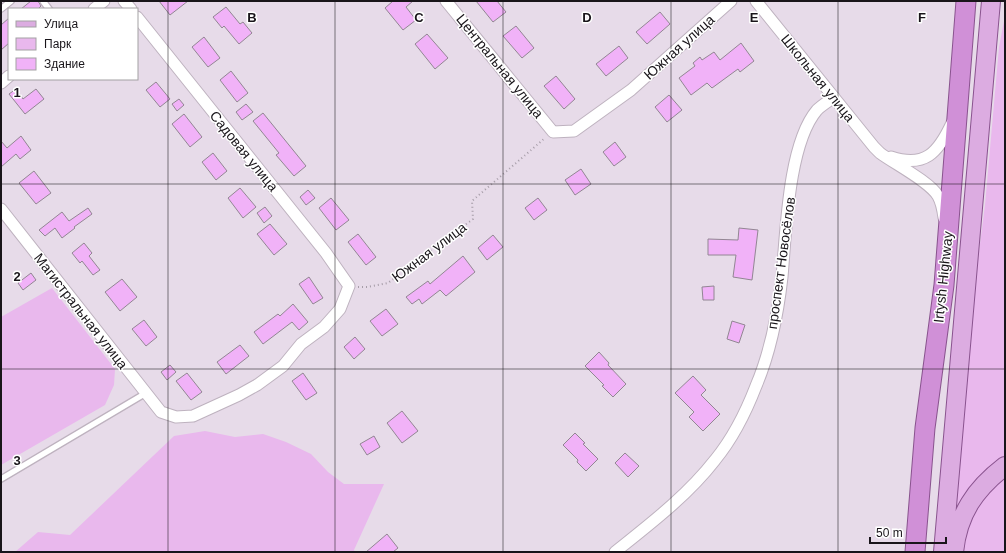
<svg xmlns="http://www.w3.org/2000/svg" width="1006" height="553" font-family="Arial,sans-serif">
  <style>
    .green { fill: #e9b8ed }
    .building { fill: #f1b2f8; stroke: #928693 }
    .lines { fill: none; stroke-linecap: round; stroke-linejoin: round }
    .service-casing { stroke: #beb2bf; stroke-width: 8 }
    .minor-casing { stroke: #beb2bf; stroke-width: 13 }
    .primary-casing { stroke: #89538e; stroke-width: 20 }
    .trunk-casing { stroke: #89538e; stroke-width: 21 }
    .path { stroke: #a69da8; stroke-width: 2; stroke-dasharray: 1 3; stroke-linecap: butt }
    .service { stroke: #fff; stroke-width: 5.5 }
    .minor { stroke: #fff; stroke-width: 11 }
    .primary { stroke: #dcace1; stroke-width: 18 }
    .trunk { stroke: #d090d7; stroke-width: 19 }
    .grid { fill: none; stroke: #19151a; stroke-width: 1; stroke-opacity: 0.55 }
    .labels { text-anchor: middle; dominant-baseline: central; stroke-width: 3; stroke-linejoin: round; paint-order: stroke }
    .street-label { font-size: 14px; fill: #19151a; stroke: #fff }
    .grid-label { font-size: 13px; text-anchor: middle; font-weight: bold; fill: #19151a; stroke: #fff; stroke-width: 3; stroke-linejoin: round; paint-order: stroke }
  </style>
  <rect width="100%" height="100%" fill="#e7dbe9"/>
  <!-- green -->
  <path class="green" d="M 1005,16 L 1005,456 C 980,472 968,489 954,514 L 972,306 L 985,205 L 999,47 Z
    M 52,288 L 115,369 L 114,385 L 105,405 L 1,465 L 1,317 Z
    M 205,431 L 235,437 L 263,434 L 286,442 L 311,454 L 328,472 L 344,484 L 384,484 L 354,550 L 355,552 L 15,552 L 38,532 L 70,535 L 174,436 Z
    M 1005,474 L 1005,552 L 960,552 L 974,507 Z"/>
  <!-- building -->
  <path class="building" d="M 31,1 L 38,1 L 41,6 L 38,9 L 21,9 Z
    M 159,1 L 188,1 L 170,15 Z
    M 393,1 L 413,1 L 406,7 L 416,20 L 403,30 L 385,8 Z
    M 476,1 L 497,1 L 506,12 L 493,22 Z
    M 226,7 L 240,24 L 243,22 L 252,33 L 239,44 L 224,26 L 222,28 L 213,17 Z
    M 660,12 L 670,24 L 647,44 L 636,32 Z
    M 9,18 L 9,43 L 1,50 L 1,25 Z
    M 516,26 L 534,48 L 522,58 L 503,36 Z
    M 427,34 L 448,58 L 435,69 L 415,44 Z
    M 204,37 L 220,58 L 208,67 L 192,47 Z
    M 741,43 L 754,61 L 740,72 L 738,69 L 712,88 L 707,83 L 691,95 L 679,78 L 695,66 L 693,63 L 700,57 L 702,60 L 714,52 L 720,60 Z
    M 619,46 L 628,58 L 606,76 L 596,64 Z
    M 231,71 L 248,93 L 237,102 L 220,80 Z
    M 556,76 L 575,99 L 564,109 L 544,86 Z
    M 156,82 L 170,99 L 160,107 L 146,90 Z
    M 16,89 L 23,99 L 36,89 L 44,99 L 25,114 L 9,94 Z
    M 669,95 L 682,110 L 667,122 L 655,107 Z
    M 179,99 L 184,105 L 177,111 L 172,104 Z
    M 246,104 L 253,112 L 242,120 L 236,112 Z
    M 263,113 L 306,166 L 294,176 L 276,155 L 279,153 L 253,121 Z
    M 184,114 L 202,137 L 190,147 L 172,124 Z
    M 21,136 L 31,150 L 20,159 L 16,154 L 1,167 L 1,141 L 7,148 Z
    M 615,142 L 626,157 L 614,166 L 603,152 Z
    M 213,153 L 227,171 L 216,180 L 202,162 Z
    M 581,169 L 591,184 L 575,195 L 565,180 Z
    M 34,171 L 51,193 L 36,204 L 19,183 Z
    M 240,188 L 256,207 L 243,218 L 228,198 Z
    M 308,190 L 315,198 L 306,205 L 300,197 Z
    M 331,198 L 349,220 L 336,230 L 319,208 Z
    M 538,198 L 547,210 L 534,220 L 525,208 Z
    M 265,207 L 272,216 L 264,223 L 257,213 Z
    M 88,208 L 92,214 L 74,227 L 75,228 L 62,238 L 55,228 L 45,236 L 39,230 L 62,212 L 69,221 Z
    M 270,224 L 287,244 L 274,255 L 257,234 Z
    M 739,228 L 758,230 L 752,280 L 733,277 L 736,255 L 708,255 L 708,239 L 738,240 Z
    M 358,234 L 376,257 L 366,265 L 348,242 Z
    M 493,235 L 503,247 L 487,260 L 478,248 Z
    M 84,243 L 92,253 L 89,256 L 100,270 L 93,275 L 82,261 L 80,263 L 72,253 Z
    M 463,256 L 475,272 L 446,296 L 440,290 L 422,304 L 419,299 L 412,304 L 406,297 L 428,281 L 430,284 Z
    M 31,273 L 36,280 L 23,290 L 18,283 Z
    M 309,277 L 323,298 L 313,304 L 299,284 Z
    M 122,279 L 137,297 L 120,311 L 105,292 Z
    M 714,286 L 714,300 L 703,300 L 702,287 Z
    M 293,304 L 308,322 L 299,330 L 292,322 L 263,344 L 254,332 L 278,314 L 280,316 Z
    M 386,309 L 398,324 L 382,336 L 370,321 Z
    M 144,320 L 157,337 L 146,346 L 132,329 Z
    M 732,321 L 745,325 L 739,343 L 727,339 Z
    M 355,337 L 365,349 L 354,359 L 344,347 Z
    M 240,345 L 249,356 L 226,374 L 217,362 Z
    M 599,352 L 609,363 L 608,365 L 626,384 L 613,397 L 602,386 L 604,385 L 585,366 Z
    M 170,365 L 176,372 L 167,380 L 161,372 Z
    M 187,373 L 202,392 L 191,400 L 176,381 Z
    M 303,373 L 317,393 L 306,400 L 292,381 Z
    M 693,376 L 706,390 L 701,395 L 720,414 L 703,431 L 689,417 L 694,412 L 675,393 Z
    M 402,411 L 418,431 L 402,443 L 387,423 Z
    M 575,433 L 585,443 L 583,444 L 598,459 L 586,471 L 577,462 L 578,460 L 563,445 Z
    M 374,436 L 380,447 L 367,455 L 360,444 Z
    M 625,453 L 639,466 L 628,477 L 615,463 Z
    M 387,534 L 398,548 L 393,552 L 366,552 Z"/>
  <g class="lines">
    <!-- service casing -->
    <g class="service-casing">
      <path id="service" d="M 43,1 L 49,9
        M 1,9 L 11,1
        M 1,479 L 146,393"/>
    </g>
    <!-- minor casing -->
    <g class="minor-casing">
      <path id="minor" d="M 124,1 L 131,9
        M 446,1 L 553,132 L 574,131 L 631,90 L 731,1
        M 756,1 L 874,147 L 880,153 C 895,164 930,182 938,196 C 942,203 943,210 944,218
        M 94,9 L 104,1
        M 1,83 L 9,76
        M 891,157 C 925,168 938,153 952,123
        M 1,209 L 161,412 L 176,417 L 193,416 L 239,395 L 257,385 L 283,366 L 301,344 L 324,327 L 340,309 L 349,286 L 326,253 L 137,17
        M 615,552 C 650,524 687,496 715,460 C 733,438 746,412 756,386 C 770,353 778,313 782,277 C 786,233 788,144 817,110 C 822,105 829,101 834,97"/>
    </g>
    <!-- primary casing -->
    <g class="primary-casing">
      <path id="primary" d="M 943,552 L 991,1
        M 954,552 C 958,514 975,489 1005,466"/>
    </g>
    <!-- trunk casing -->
    <g class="trunk-casing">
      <path id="trunk" d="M 915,552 L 925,428 L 944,285 L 966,1"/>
    </g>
    <!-- path -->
    <path class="path" d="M 358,287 L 367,287 L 388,283 L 473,219 L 472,201 L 545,138"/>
    <!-- service -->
    <use href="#service" class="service"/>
    <!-- minor -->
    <use href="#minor" class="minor"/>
    <!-- primary -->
    <use href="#primary" class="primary"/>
    <!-- trunk -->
    <use href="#trunk" class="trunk"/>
  </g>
  <!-- grid -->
  <path class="grid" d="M 168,1 L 168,552M 335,1 L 335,552M 503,1 L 503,552M 671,1 L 671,552M 838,1 L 838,552M 1,184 L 1005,184M 1,369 L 1005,369"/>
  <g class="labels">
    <!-- street labels -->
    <g class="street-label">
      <text transform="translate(679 47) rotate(-42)">Южная улица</text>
      <text transform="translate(500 66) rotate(51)">Центральная улица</text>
      <text transform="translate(818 78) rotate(51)">Школьная улица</text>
      <text transform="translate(244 151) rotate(51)">Садовая улица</text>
      <text transform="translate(429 252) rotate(-37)">Южная улица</text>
      <text transform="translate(781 263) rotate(-82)">проспект Новосёлов</text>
      <text transform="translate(943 277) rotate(-84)">Irtysh Highway</text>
      <text transform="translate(81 311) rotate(52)">Магистральная улица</text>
    </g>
  </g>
  <g class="grid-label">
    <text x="252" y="22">B</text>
    <text x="419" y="22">C</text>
    <text x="587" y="22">D</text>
    <text x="754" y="22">E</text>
    <text x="922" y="22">F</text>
    <text x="17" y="97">1</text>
    <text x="17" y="281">2</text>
    <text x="17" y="465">3</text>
  </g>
  <!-- border -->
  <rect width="1006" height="553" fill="none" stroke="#19151a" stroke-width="4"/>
  <!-- legend -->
  <rect x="8" y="8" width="130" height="72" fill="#ffffff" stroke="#a3a1a3"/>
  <rect x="16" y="21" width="20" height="6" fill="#dcace1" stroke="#a3a1a3"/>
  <text x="44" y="28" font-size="12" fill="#19151a">Улица</text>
  <rect x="16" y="38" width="20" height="12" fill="#e9b8ed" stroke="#a3a1a3"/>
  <text x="44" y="48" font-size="12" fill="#19151a">Парк</text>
  <rect x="16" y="58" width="20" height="12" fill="#f1b2f8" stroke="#a3a1a3"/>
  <text x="44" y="68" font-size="12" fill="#19151a">Здание</text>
  <!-- scale -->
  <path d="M870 537v6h76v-6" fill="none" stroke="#19151a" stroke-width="2"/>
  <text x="876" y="537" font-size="12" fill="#19151a" stroke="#ffffff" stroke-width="3" paint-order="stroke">50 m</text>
</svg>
